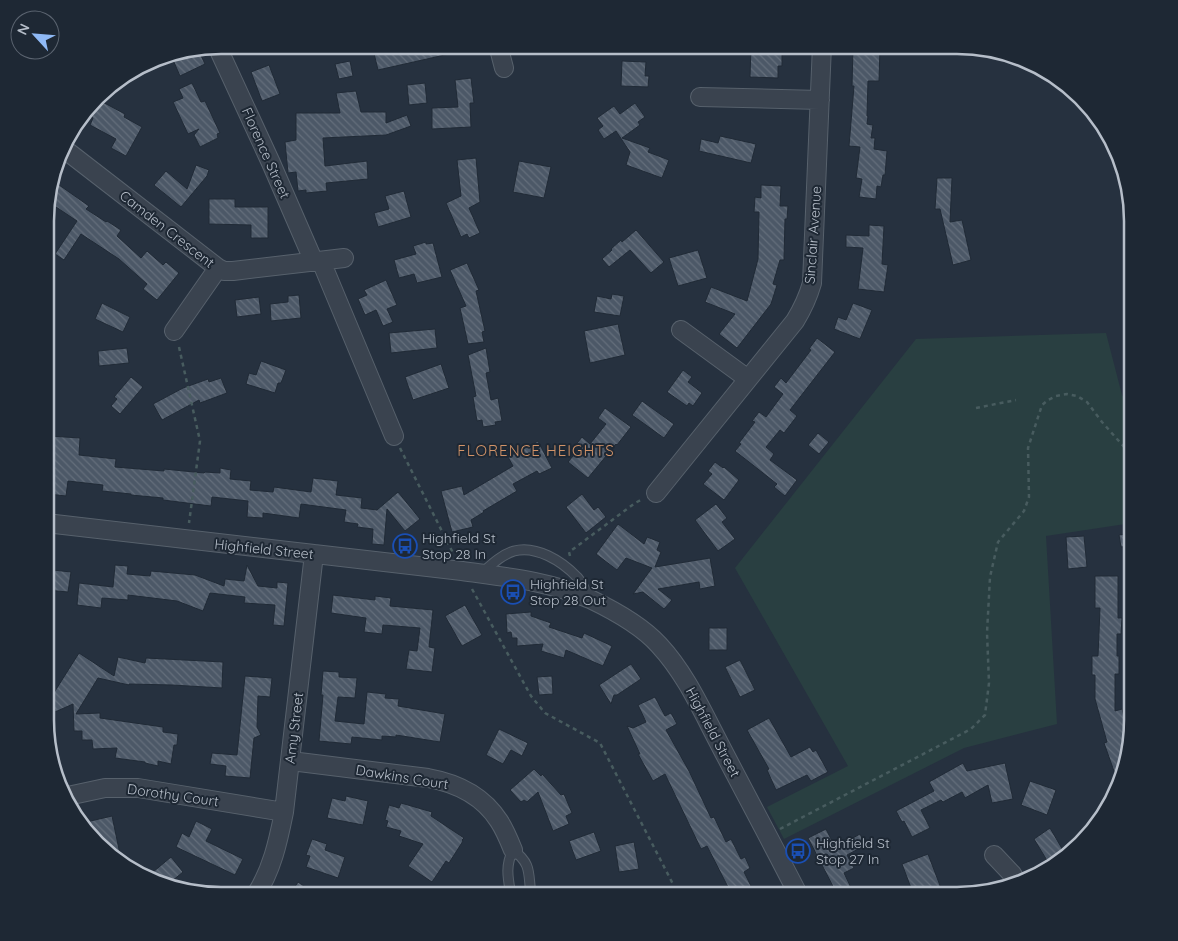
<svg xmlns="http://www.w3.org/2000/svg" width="1178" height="941" font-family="Quicksand,sans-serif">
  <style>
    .park { fill: #293f41 }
    .building { fill: url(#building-back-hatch); stroke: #202a36 }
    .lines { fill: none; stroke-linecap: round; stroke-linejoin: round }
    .service-casing { stroke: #57616c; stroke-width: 11 }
    .minor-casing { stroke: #57616c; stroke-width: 20 }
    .path { stroke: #485c5f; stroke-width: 2.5; stroke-dasharray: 4 4; stroke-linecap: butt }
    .service { stroke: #3a434f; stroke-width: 9 }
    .minor { stroke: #3a434f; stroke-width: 18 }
    .labels { text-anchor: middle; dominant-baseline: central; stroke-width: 4; stroke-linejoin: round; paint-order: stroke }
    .street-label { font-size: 14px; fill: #b6bec9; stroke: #1e2834 }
    .poi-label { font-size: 14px; fill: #b6bec9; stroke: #1e2834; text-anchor: start }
    .neighbourhood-label { font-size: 15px; letter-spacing: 1px; fill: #d29368; stroke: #1e2834 }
    .rim { fill: none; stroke: #b6bec9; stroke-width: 2.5 }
  </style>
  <defs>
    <pattern id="building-back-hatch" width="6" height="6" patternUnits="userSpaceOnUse" patternTransform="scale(1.25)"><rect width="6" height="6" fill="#4c5867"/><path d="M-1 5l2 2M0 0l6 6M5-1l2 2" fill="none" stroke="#646e7b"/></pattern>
  </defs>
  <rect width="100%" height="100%" fill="#26313f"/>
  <!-- park -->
  <path class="park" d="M 1106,333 L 1122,395 L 1133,413 L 1132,523 L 1046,536 L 1057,724 L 964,748 L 784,839 L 767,807 L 848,766 L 735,568 L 916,339 Z"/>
  <!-- building -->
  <path class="building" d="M 372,45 L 466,45 L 467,50 L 378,70 Z
    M 751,46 L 773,47 L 773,51 L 782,51 L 782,66 L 778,66 L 778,78 L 750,77 Z
    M 853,47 L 880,48 L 879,81 L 868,81 L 867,116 L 868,116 L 867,124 L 873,125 L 871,138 L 875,138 L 874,149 L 887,151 L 885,175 L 883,175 L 881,187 L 877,186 L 876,199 L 859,197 L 862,179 L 856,178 L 860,147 L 849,146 L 854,86 L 852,86 Z
    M 198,49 L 205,64 L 180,76 L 173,60 Z
    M 350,61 L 353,76 L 339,79 L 335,64 Z
    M 622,61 L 646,62 L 645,76 L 649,76 L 648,87 L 621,86 Z
    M 269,65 L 280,94 L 262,101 L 251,72 Z
    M 471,78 L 474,103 L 470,103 L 471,127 L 432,129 L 432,108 L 458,107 L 455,80 Z
    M 192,83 L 201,102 L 205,101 L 220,133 L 217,134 L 218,138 L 200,147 L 194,135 L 199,129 L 188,134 L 173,102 L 183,98 L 179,89 Z
    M 425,83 L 427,103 L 409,105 L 407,85 Z
    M 356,91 L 361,112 L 386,112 L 386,123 L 407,115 L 411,126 L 386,135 L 323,138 L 325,166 L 367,161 L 368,179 L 326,183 L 327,191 L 306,193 L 306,190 L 298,191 L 296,172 L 288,173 L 285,142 L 296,140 L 296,113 L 340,113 L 336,93 Z
    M 97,99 L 125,114 L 124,117 L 142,127 L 126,156 L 111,148 L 116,139 L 90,125 L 93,118 L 85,113 Z
    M 635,103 L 645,117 L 638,122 L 640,125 L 622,138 L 650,148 L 648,152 L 669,160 L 662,178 L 626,165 L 630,152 L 616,131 L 604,139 L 598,130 L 603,126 L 597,118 L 614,106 L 620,114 Z
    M 720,136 L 756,144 L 751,163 L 699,151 L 701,139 L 718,143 Z
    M 476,158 L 480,202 L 469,208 L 480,233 L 469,238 L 467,234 L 461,237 L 446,203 L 461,196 L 457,160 Z
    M 519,161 L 551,167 L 544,198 L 513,192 Z
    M 196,165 L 209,170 L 207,176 L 181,207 L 154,185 L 166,171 L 187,189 Z
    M 937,178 L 952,178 L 950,222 L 962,220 L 971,260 L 953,265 L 940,209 L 935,209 Z
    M 52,180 L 89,206 L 86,209 L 106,222 L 107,221 L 121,230 L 117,236 L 141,258 L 147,251 L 163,265 L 166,262 L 179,273 L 157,300 L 143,289 L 147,284 L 119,259 L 81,234 L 64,260 L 55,254 L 77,221 L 47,201 L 47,197 Z
    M 761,185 L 781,186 L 780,206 L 788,206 L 787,219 L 785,219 L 784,260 L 780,260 L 773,284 L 777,285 L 771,304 L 737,348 L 719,334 L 735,314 L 705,302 L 711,287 L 747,301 L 758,259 L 759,212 L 754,212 L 755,197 L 761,198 Z
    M 404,191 L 411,217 L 378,227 L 374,213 L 389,209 L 385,196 Z
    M 209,199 L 235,199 L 235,207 L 268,207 L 268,238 L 251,238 L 251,225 L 209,224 Z
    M 869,225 L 884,226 L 882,264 L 888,265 L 884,292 L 858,289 L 863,248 L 846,247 L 846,235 L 869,236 Z
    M 636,230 L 664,262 L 651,273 L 630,250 L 609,267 L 602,259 L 612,250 L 611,249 L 621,240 L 622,242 Z
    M 426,242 L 426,244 L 433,243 L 442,277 L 417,283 L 414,274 L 399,278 L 394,260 L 416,254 L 413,246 Z
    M 698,250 L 707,278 L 678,286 L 669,258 Z
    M 467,263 L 479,290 L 476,291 L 485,331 L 482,332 L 484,342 L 468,344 L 460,308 L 466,306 L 450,270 Z
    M 386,280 L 397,305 L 387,309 L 393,322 L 383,326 L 376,310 L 365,315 L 358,299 L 367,295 L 364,290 Z
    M 612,294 L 624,296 L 620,316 L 594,312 L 597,296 L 611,299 Z
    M 299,295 L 301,318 L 271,321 L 270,304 L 288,302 L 288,296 Z
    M 259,297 L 261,314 L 237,317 L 235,300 Z
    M 102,303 L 130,317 L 123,332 L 95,319 Z
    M 853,303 L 872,310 L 860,339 L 834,329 L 838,317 L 846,320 Z
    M 618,324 L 625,355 L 590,363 L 584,331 Z
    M 435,329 L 437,348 L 391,353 L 389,333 Z
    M 817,338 L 835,352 L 790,410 L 797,416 L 784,433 L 780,430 L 766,447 L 774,454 L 770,460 L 797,480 L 785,496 L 774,487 L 777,484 L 735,451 L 741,444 L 739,443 L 755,422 L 752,421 L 759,412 L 766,417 L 783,394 L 774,387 L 781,378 L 786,383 L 811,350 L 809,349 Z
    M 127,348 L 129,363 L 99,366 L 98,351 Z
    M 486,348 L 490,372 L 486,373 L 491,400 L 498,398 L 502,421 L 495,422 L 496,425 L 483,427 L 482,420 L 477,421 L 473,397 L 476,396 L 468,355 Z
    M 261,361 L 286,370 L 281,383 L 278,383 L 275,393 L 246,384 L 249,373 L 256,375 Z
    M 441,364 L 449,388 L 413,400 L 405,377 Z
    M 683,370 L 692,377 L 688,382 L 702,393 L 693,406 L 689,403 L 687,406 L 667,392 Z
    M 131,377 L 143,387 L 120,414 L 111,406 L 117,399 L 114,397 Z
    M 221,378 L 227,393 L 200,403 L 199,400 L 162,420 L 153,404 L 183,388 L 208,379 L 209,382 Z
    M 642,401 L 674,424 L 664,438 L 632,415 Z
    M 605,408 L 631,427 L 617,445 L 616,444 L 588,478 L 568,462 L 578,450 L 574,447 L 582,437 L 590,444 L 606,424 L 598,418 Z
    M 818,433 L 829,442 L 819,454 L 808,445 Z
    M 50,436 L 80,438 L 79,455 L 116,459 L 115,467 L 164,471 L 164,469 L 204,473 L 205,472 L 220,473 L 220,468 L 231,470 L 230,479 L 251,481 L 250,490 L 273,492 L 274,487 L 311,492 L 313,478 L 338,481 L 336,495 L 362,498 L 361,508 L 377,510 L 398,492 L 420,519 L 405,531 L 387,509 L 384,545 L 372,544 L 373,529 L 357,527 L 358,524 L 344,522 L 346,510 L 301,504 L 299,518 L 263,513 L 263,518 L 247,517 L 248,501 L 212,497 L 211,506 L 163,500 L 163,498 L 131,495 L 131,494 L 102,491 L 103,485 L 68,481 L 66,496 L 48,494 L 54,455 L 48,454 Z
    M 538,441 L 552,468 L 539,474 L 537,471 L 513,484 L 517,491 L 483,511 L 484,512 L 471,520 L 473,527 L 452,532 L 441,491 L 462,486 L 464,495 L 513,466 L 508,457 Z
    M 715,462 L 723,468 L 724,467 L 739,480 L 724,500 L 703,484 L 712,474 L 708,471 Z
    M 582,494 L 594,510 L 598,507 L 606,517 L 586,533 L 566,507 Z
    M 716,504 L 727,518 L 722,522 L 735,539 L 718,551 L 695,520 Z
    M 618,524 L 644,544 L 647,537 L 660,542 L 657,550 L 661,552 L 655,567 L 710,558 L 715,586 L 700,589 L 699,582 L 658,589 L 672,600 L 664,609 L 643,592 L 633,594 L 652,568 L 626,558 L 617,570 L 596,554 Z
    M 1132,533 L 1133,546 L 1121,547 L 1119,535 Z
    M 1084,536 L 1087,567 L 1068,569 L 1066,537 Z
    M 115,565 L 128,566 L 127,574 L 150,576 L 151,571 L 195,575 L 224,586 L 225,579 L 244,581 L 247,565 L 258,586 L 277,588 L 277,582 L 288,583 L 284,626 L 273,625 L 275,605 L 244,603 L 245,597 L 210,593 L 203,611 L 177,601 L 128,595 L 128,600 L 102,598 L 101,608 L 77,605 L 79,583 L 113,587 Z
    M 53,570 L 71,572 L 68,592 L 46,590 L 46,574 L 52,575 Z
    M 1095,576 L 1118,576 L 1118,618 L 1122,618 L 1121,634 L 1117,634 L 1117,656 L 1119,656 L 1119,674 L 1115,674 L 1115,711 L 1122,709 L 1126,726 L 1124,726 L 1130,743 L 1120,788 L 1104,743 L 1107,742 L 1095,699 L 1095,675 L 1092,675 L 1092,656 L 1098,656 L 1100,608 L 1095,608 Z
    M 333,595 L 375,600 L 375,596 L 391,598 L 390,606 L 433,610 L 429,647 L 435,648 L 432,672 L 406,669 L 409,650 L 417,651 L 420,628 L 383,625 L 382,634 L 364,632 L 366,618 L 331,613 Z
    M 465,605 L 482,635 L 462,646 L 445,616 Z
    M 531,612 L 531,616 L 551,623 L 549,627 L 582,638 L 584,633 L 612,646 L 603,666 L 566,650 L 564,658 L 541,651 L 543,644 L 517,646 L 517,638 L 512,638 L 511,632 L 507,633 L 506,614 Z
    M 709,628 L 727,628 L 727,650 L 709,650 Z
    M 79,653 L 114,676 L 118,657 L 145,663 L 146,658 L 223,662 L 222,688 L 172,685 L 129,684 L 129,685 L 98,678 L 76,714 L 100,713 L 100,718 L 163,727 L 163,732 L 178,734 L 177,745 L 174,745 L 171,764 L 158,761 L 158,766 L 145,763 L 145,762 L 115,758 L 117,748 L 93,749 L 92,740 L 82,740 L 82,731 L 74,731 L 73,704 L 55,712 L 50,699 Z
    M 740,660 L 755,690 L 740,697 L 725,667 Z
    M 631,664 L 641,679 L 617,695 L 614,695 L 611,704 L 599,685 Z
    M 323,671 L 339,672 L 339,677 L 357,678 L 355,698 L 338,697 L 335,721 L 364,724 L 367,692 L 386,694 L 385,698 L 399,699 L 398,706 L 445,714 L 440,742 L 396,735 L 396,737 L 382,736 L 382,740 L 352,737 L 351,744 L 319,741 L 323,695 L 321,695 Z
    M 245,676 L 272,678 L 270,697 L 258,696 L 257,727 L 261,735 L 254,738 L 250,778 L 225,776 L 226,766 L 210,764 L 212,753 L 237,755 Z
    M 552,676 L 553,694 L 539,695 L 537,677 Z
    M 655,697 L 665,716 L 671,713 L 677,724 L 666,730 L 689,771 L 711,818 L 714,817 L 726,842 L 731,839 L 741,859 L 745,857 L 750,868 L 744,872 L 756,896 L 711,896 L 728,887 L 707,846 L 701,849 L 665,774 L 653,781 L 638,754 L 640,754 L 627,726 L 633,728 L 646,722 L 638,705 Z
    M 769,718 L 791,757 L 810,747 L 813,752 L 816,750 L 828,772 L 811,781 L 807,775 L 776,790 L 767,770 L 769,769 L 747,730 Z
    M 499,729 L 528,743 L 522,756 L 511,750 L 503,764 L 486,755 Z
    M 963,763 L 967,771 L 1005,763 L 1013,799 L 992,803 L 988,785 L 965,798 L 962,792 L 943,802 L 941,800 L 921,810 L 930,828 L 912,837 L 904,821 L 902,822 L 896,811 L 934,791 L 929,782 Z
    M 534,769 L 541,776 L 542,774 L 561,795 L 564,794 L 572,813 L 566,816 L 569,824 L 553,831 L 538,792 L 527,802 L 524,800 L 521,802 L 510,790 Z
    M 1030,781 L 1056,790 L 1047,815 L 1021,805 Z
    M 346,796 L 368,801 L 363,825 L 327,818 L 332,798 L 345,801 Z
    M 401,803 L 432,812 L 431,816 L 464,838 L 462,840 L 463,841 L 449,863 L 446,861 L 432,882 L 408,866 L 423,844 L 399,836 L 401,831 L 386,827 L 388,821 L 385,820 L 389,805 L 399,808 Z
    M 112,816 L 120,854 L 110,856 L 105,852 L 82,823 Z
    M 196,821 L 212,829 L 206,841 L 243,859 L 235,875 L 176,847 L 182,833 L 189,837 Z
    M 1050,828 L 1064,852 L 1048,862 L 1034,839 Z
    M 826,829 L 834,845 L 839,843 L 840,845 L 860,834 L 866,845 L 847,855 L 854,868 L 844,873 L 855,896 L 838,896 L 808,838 Z
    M 594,832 L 601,851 L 576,860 L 569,841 Z
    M 312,839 L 327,844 L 325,850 L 345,857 L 338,878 L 306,867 L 310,856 L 306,855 Z
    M 634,842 L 639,869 L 619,872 L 615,846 Z
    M 928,854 L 944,896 L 914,896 L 902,864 Z
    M 171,857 L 183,872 L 166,886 L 163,885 L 153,872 Z
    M 298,882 L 319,896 L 289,896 Z"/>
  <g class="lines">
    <!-- service casing -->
    <g class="service-casing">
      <path id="service" d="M 482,573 C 491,565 501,555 514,551 C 536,545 562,561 577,577 C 582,582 585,591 589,597
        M 511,896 C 508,878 505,866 513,850 C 532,864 528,873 531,895"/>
    </g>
    <!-- minor casing -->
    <g class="minor-casing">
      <path id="minor" d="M 498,45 L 504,68
        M 217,46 L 271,163 L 314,262
        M 700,97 L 820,100
        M 63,148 L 218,268 L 224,271 L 233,271 L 344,258
        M 321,261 L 394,436
        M 681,330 L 748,379
        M 174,331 L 218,268
        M 656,493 L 795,321 C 803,308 808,297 812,283 L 822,45
        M 46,523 L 462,571 C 505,577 549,581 590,599 C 613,610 642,626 659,645 C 686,674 702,711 720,745 C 746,795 773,845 799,896
        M 291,761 L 428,778 C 456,783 483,796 499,821 C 505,830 509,840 513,850
        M 63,797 L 105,788 L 138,788 L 284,812
        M 994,855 L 1012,874 L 1018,884
        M 255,896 C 272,870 278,842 284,812 L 314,554"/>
    </g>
    <!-- path -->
    <path class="path" d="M 179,347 L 200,441 L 189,523
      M 976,408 L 1016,400
      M 400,448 L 454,555
      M 570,556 L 569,552 L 576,547 L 635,503 L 643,499
      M 472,589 L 531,696 L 545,713 L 600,743 L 674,886
      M 780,829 L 971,729 L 985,715 L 989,683 L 987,633 L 990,577 L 998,542 L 1024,511 L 1029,497 L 1028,448 L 1042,405 L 1048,400 L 1056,396 L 1067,394 L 1077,396 L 1087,402 L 1102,422 L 1133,457"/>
    <!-- service -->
    <use href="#service" class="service"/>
    <!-- minor -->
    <use href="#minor" class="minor"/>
  </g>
  <!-- icons -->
  <defs>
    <g id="bus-ring" transform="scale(1.25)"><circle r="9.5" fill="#1e2834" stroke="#1a4fb4" stroke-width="1.5"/><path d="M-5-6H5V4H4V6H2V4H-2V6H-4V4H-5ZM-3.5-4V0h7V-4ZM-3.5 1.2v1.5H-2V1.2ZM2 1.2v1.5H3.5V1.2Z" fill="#1a4fb4"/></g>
  </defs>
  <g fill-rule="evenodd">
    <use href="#bus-ring" x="405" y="546"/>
    <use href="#bus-ring" x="513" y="592"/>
    <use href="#bus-ring" x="798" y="851"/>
  </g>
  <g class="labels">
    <!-- street labels -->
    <g class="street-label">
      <text transform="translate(266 153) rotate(66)">Florence Street</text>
      <text transform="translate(167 229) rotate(38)">Camden Crescent</text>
      <text transform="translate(813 235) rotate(-86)">Sinclair Avenue</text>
      <text transform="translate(264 549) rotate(6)">Highfield Street</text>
      <text transform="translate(294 728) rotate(-83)">Amy Street</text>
      <text transform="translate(713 732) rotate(62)">Highfield Street</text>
      <text transform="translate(402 777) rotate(9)">Dawkins Court</text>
      <text transform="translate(173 795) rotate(8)">Dorothy Court</text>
    </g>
    <!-- poi labels -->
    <g class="poi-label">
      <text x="422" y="538">Highfield St<tspan x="422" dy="16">Stop 28 In</tspan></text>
      <text x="530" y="584">Highfield St<tspan x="530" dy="16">Stop 28 Out</tspan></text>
      <text x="816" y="843">Highfield St<tspan x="816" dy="16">Stop 27 In</tspan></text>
    </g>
    <!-- neighbourhood labels -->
    <g class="neighbourhood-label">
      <text x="536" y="450">FLORENCE HEIGHTS</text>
    </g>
  </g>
  <!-- crop -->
  <path d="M0 0H1178V941H0ZM221 54H957A167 167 0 0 1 1124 221V720A167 167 0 0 1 957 887H221A167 167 0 0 1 54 720V221A167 167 0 0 1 221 54Z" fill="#1e2834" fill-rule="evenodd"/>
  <path class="rim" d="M221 54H957A167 167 0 0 1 1124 221V720A167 167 0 0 1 957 887H221A167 167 0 0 1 54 720V221A167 167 0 0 1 221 54Z"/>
  <!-- north arrow -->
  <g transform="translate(35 35) rotate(296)"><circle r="24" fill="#1e2834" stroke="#5b6470"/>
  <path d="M0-4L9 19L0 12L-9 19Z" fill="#8fb9f5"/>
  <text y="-8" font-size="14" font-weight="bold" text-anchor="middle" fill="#b6bec9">N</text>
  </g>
</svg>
